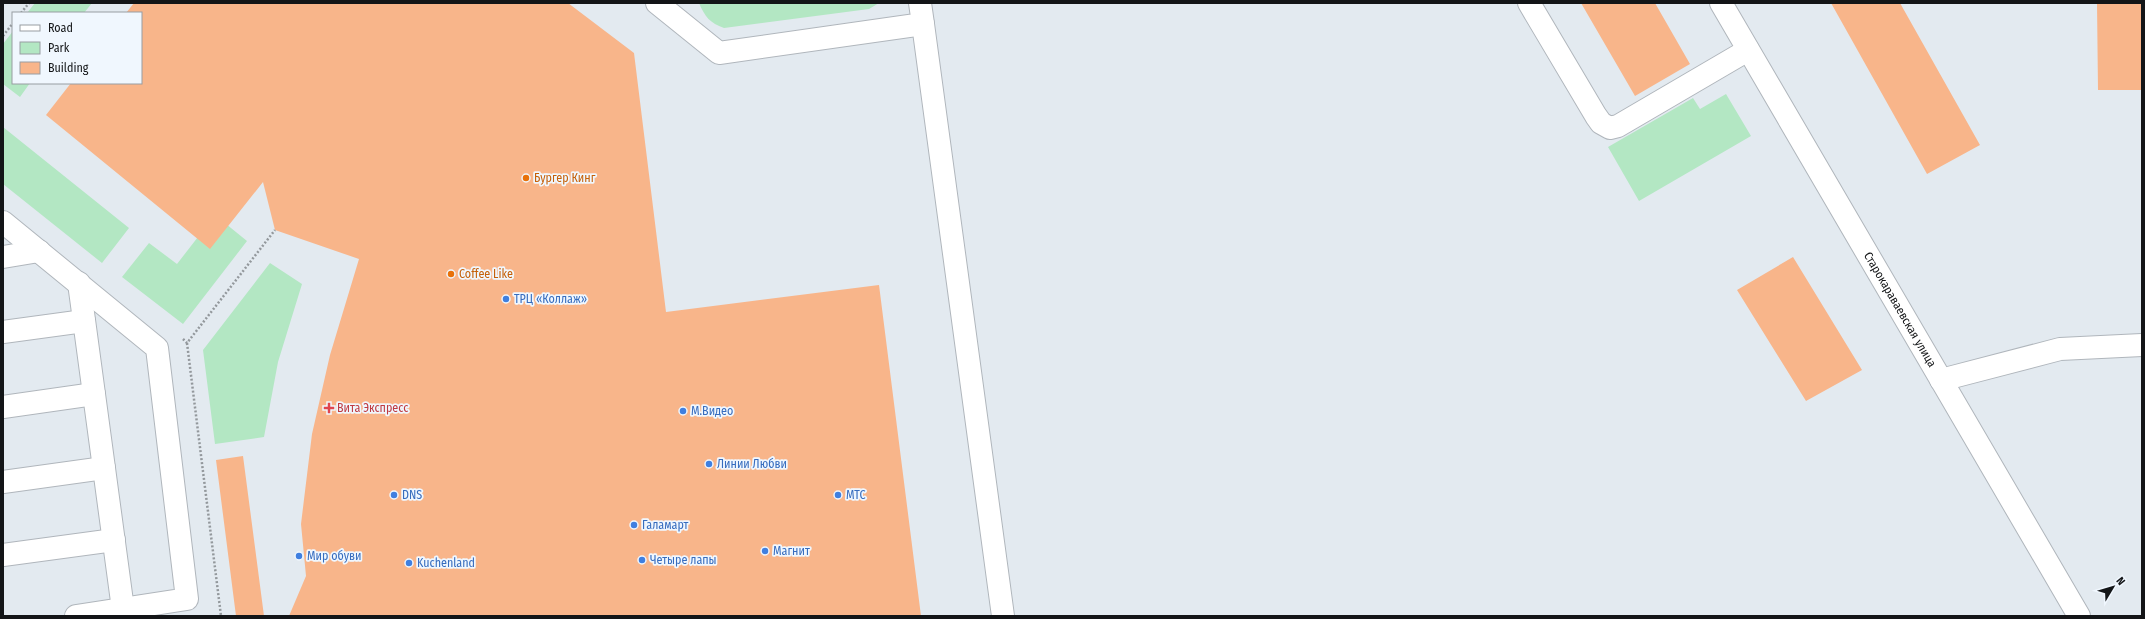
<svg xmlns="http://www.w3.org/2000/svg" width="2145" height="619" font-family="'Fira Sans Condensed',sans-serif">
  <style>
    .green { fill: #b3e7c3 }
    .building { fill: #f8b58a }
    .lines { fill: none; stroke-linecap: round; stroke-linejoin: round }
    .minor-casing { stroke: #b0b6bc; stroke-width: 24 }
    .path { stroke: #93989c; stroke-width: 2.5; stroke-dasharray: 2 2; stroke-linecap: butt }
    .minor { stroke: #fff; stroke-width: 22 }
    .food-dot { fill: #e8710a; stroke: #f0f7fe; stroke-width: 1.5 }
    .shop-dot { fill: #3f7fe0; stroke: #f0f7fe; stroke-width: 1.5 }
    .health-dot { fill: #e0444e; stroke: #f0f7fe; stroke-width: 1.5 }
    .labels { text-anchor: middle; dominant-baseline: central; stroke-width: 3.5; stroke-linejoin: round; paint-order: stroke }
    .food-label { font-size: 12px; fill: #c56008; stroke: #f0f7fe; text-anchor: start }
    .shop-label { font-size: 12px; fill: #366cbe; stroke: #f0f7fe; text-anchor: start }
    .street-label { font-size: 12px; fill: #131517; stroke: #f0f7fe }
    .health-label { font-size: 12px; fill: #be3a42; stroke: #f0f7fe; text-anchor: start }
  </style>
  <rect width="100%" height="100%" fill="#e3eaf0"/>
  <!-- green -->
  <path class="green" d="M 35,3 L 92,3 L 84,13 L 27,13 Z
    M 699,3 L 879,3 L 869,9 L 724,28 C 710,23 705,17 699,3 Z
    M 13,31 L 13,83 L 30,83 L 20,97 L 3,84 L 3,44 Z
    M 1726,94 L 1751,136 L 1639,201 L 1608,147 L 1693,98 L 1700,109 Z
    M 3,127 L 129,228 L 102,263 L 3,184 Z
    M 215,215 L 247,241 L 183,324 L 122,277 L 149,243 L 177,264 Z
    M 270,263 L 302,284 L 278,362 L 264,437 L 215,444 L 203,350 Z"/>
  <!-- building -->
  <path class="building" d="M 134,3 L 568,3 L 634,53 L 666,312 L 879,285 L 921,616 L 289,616 L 306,576 L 301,524 L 312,434 L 330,355 L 359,259 L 275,230 L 263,182 L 210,249 L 46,115 L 71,83 L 141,83 L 141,13 L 126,13 Z
    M 1581,3 L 1655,3 L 1690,64 L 1635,96 Z
    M 1831,3 L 1900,3 L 1980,145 L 1927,174 Z
    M 2097,3 L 2142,3 L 2142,90 L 2098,90 Z
    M 1793,257 L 1862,370 L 1806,401 L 1737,290 Z
    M 243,456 L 264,616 L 236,616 L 216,460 Z"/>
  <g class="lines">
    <!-- minor casing -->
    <g class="minor-casing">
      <g id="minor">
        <path d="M 657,3 L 719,53 L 923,24 L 920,3"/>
        <path d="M 1529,3 L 1596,116 L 1601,123 L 1610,128 L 1618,126 L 1748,50"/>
        <path id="s1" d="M 1721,3 L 2079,616"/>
        <path d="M 923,24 L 1003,616"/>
        <path d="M 3,222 L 157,348 L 187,599 L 76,616"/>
        <path d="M 3,257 L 39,251"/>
        <path d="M 79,283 L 123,609"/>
        <path d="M 3,332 L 84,321"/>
        <path d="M 1941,380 L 2060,349 L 2142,345"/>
        <path d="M 3,407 L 94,394"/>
        <path d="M 3,482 L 104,468"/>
        <path d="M 3,555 L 114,540"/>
      </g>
    </g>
    <!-- path -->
    <path class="path" d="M 21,13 L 29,3
      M 3,36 L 13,23
      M 183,339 L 187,343 L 275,230
      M 187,343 L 221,616"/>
    <!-- minor -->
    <use href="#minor" class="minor"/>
  </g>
  <!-- markers -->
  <g class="food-dot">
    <circle cx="526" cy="178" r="4"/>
    <circle cx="451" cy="274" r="4"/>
  </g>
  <g class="shop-dot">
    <circle cx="506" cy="299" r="4"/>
    <circle cx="683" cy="411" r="4"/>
    <circle cx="709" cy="464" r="4"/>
    <circle cx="394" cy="495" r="4"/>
    <circle cx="838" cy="495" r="4"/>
    <circle cx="634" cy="525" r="4"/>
    <circle cx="765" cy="551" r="4"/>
    <circle cx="299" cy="556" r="4"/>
    <circle cx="642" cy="560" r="4"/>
    <circle cx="409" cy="563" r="4"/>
  </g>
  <path class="health-dot" d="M327 402h4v4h4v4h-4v4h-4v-4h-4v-4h4z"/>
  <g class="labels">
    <!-- food labels -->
    <g class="food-label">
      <text x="534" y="178">Бургер Кинг</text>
      <text x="459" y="274">Coffee Like</text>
    </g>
    <!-- shop labels -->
    <g class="shop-label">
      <text x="514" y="299">ТРЦ «Коллаж»</text>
      <text x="691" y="411">М.Видео</text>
      <text x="717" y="464">Линии Любви</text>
      <text x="402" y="495">DNS</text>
      <text x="846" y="495">МТС</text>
      <text x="642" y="525">Галамарт</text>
      <text x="773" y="551">Магнит</text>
      <text x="307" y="556">Мир обуви</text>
      <text x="650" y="560">Четыре лапы</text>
      <text x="417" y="563">Kuchenland</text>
    </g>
    <!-- street labels -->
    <g class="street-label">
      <text stroke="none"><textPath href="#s1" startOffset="355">Старокараваевская улица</textPath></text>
    </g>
    <!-- health labels -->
    <g class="health-label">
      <text x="337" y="408">Вита Экспресс</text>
    </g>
  </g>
  <!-- border -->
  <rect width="2145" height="619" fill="none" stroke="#131517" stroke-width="8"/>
  <!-- legend -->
  <rect x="12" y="12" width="130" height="72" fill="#f0f7fe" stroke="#989da2"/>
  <rect x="20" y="25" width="20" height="6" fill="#ffffff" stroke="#989da2"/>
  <text x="48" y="32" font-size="12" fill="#131517">Road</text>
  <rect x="20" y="42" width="20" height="12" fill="#b3e7c3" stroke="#989da2"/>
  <text x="48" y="52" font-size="12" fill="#131517">Park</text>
  <rect x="20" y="62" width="20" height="12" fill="#f8b58a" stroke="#989da2"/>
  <text x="48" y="72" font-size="12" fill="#131517">Building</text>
  <!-- north arrow -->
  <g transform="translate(2113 587) rotate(52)" stroke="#f0f7fe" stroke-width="3" paint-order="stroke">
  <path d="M0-3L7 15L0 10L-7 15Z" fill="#131517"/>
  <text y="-6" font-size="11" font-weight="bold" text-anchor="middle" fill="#131517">N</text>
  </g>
</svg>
